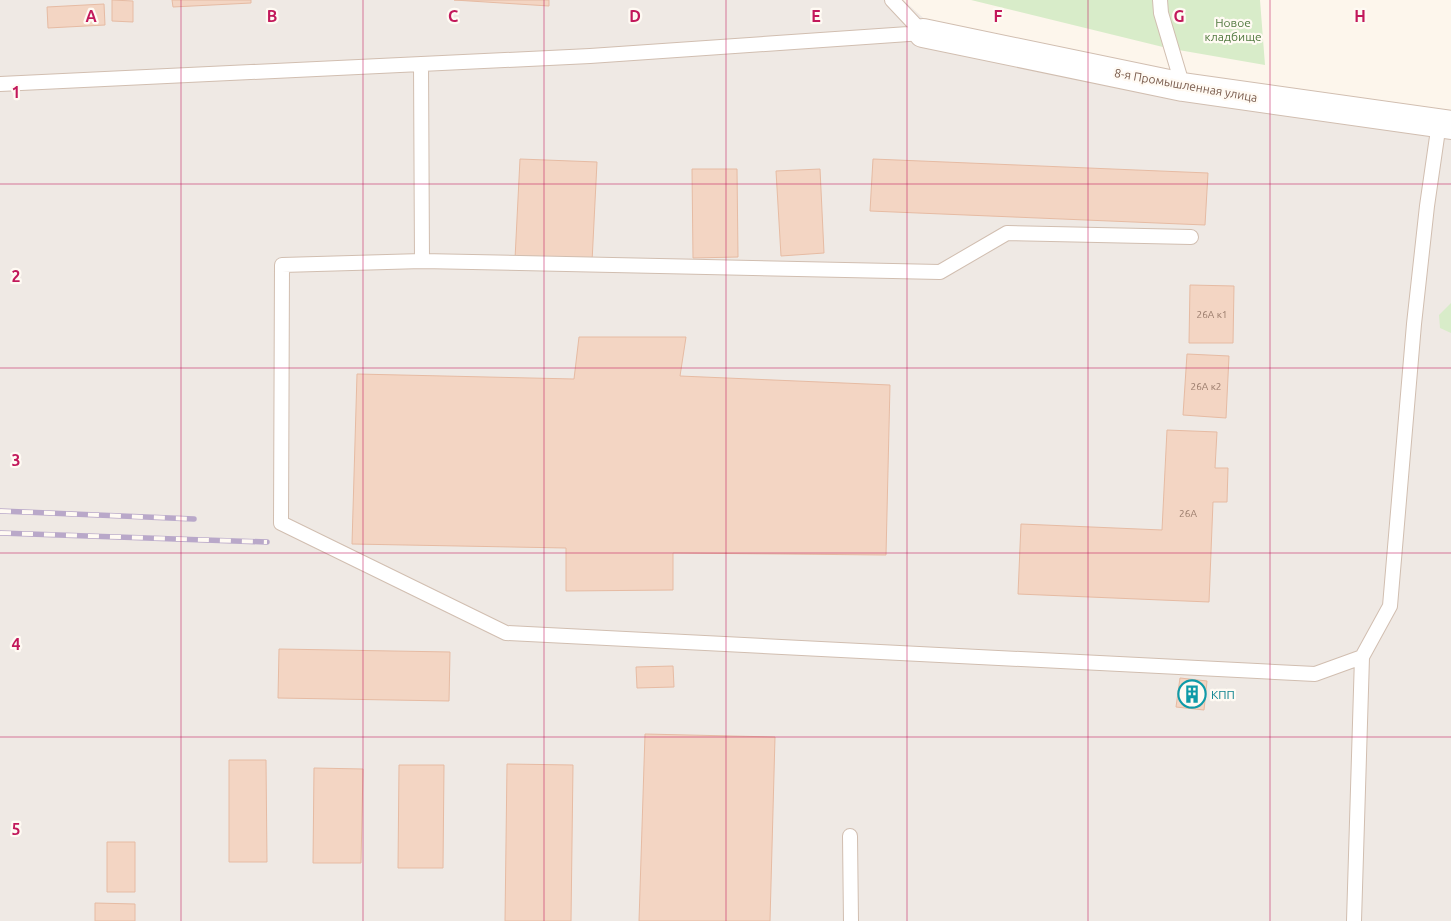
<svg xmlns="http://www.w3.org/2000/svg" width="1451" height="921" font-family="Ubuntu,sans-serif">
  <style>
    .industrial { fill: #efe9e4 }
    .green { fill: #d8ecc9 }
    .building { fill: #f3d5c3; stroke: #e6bba3 }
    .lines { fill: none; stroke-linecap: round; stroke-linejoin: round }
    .service-casing { stroke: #d1beb0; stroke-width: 16 }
    .minor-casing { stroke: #d1beb0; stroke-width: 30 }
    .service { stroke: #fff; stroke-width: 14 }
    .minor { stroke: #fff; stroke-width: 28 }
    .rail-casing { stroke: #b9a8c9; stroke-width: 5.5 }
    .rail { stroke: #fffaf3; stroke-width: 4; stroke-dasharray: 11; stroke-linecap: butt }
    .grid { fill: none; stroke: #c2185b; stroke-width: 1; stroke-opacity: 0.55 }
    .labels { text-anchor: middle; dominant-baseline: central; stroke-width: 4.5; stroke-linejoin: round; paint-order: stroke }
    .number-label { font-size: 10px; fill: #987a6a }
    .park-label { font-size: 12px; fill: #537a41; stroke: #fffaf3 }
    .street-label { font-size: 12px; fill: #7a5c4d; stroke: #fffaf3 }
    .culture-label { font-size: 12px; fill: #0d838f; stroke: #fffaf3; text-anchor: start }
    .grid-label { font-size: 16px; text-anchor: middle; font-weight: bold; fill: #c2185b; stroke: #fffaf3; stroke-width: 4.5; stroke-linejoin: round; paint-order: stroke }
  </style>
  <rect width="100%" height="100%" fill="#fdf6ec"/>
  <!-- industrial -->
  <path class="industrial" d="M 0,0 L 903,0 L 955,46 L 1451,130 L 1451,921 L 0,921 Z"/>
  <!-- green -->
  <path class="green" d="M 971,0 L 1260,0 L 1265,65 L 1167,48 Z
    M 1451,303 L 1451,333 L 1440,328 L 1439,315 Z"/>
  <!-- building -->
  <path class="building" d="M 112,0 L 133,1 L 133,22 L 112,21 Z
    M 172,0 L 251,0 L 251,3 L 173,7 Z
    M 454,0 L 549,0 L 549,6 Z
    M 104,4 L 105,25 L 48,28 L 47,7 Z
    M 520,159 L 597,162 L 592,262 L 515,259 Z
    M 873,159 L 1208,173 L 1205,225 L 870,211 Z
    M 692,169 L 737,169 L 738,257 L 693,258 Z
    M 820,169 L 824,253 L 781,256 L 776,171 Z
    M 1190,285 L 1234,286 L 1233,343 L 1189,343 Z
    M 579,337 L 686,337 L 680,376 L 890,385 L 886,555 L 673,553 L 673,590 L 566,591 L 566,548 L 352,544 L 357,374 L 574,379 Z
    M 1187,354 L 1229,356 L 1226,418 L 1183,415 Z
    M 1167,430 L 1217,432 L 1215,468 L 1228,468 L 1227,502 L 1213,502 L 1209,602 L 1018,594 L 1021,524 L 1162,530 Z
    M 279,649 L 450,652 L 449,701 L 278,698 Z
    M 673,666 L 674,687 L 637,688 L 636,667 Z
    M 1180,678 L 1207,681 L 1204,710 L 1176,707 Z
    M 645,734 L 775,737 L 770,921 L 639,921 Z
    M 229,760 L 266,760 L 267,862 L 229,862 Z
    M 507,764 L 573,765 L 571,921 L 505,921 Z
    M 399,765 L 444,765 L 443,868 L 398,868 Z
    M 314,768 L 363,769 L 361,863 L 313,863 Z
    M 107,842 L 135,842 L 135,892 L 107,892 Z
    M 95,903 L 135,904 L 135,921 L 95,921 Z"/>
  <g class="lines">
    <!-- service casing -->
    <g class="service-casing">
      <path id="service" d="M 892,0 L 923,33
        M 1160,0 L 1161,13 L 1183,87
        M 421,64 L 422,261 L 282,265 L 281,523 L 506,633 L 1315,674 L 1362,657 L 1390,606 L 1414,324 L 1427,206 L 1439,123
        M 0,84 L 590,56 L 923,33
        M 422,261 L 940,272 L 1007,233 L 1191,237
        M 850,836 L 851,921
        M 1354,921 L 1362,657"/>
    </g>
    <!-- minor casing -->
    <g class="minor-casing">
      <path id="minor" d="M 923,33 L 1183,87 L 1451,125"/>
    </g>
    <!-- service -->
    <use href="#service" class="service"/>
    <!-- minor -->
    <use href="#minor" class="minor"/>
    <!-- rail casing -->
    <g class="rail-casing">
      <path id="rail" d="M 0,511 L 194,519
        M 0,533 L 267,542"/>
    </g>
    <!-- rail -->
    <use href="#rail" class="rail"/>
  </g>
  <!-- grid -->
  <path class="grid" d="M 181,0 L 181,921M 363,0 L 363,921M 544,0 L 544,921M 726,0 L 726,921M 907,0 L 907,921M 1088,0 L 1088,921M 1270,0 L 1270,921M 0,184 L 1451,184M 0,368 L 1451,368M 0,553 L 1451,553M 0,737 L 1451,737"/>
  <!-- icons -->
  <defs>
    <g id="building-ring" transform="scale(1.4375)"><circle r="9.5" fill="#fffaf3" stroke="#0f9aa8" stroke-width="1.5"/><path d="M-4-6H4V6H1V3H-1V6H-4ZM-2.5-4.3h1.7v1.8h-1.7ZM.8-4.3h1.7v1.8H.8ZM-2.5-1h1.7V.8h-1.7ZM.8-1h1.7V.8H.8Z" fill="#0f9aa8"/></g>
  </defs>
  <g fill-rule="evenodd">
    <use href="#building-ring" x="1192" y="694"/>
  </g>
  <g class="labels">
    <!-- number labels -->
    <g class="number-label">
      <text x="1212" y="314">26А к1</text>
      <text x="1206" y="386">26А к2</text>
      <text x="1188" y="513">26А</text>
    </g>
    <!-- park labels -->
    <g class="park-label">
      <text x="1233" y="22">Новое<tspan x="1233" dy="14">кладбище</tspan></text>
    </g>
    <!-- street labels -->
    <g class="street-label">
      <text transform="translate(1186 85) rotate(10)">8-я Промышленная улица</text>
    </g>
    <!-- culture labels -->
    <g class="culture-label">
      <text x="1211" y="694">КПП</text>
    </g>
  </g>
  <g class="grid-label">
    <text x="91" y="22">A</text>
    <text x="272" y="22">B</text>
    <text x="453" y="22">C</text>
    <text x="635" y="22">D</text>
    <text x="816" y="22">E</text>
    <text x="998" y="22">F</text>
    <text x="1179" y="22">G</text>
    <text x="1360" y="22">H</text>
    <text x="16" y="98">1</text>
    <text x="16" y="282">2</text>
    <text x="16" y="466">3</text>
    <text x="16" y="650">4</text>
    <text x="16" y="835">5</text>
  </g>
</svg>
